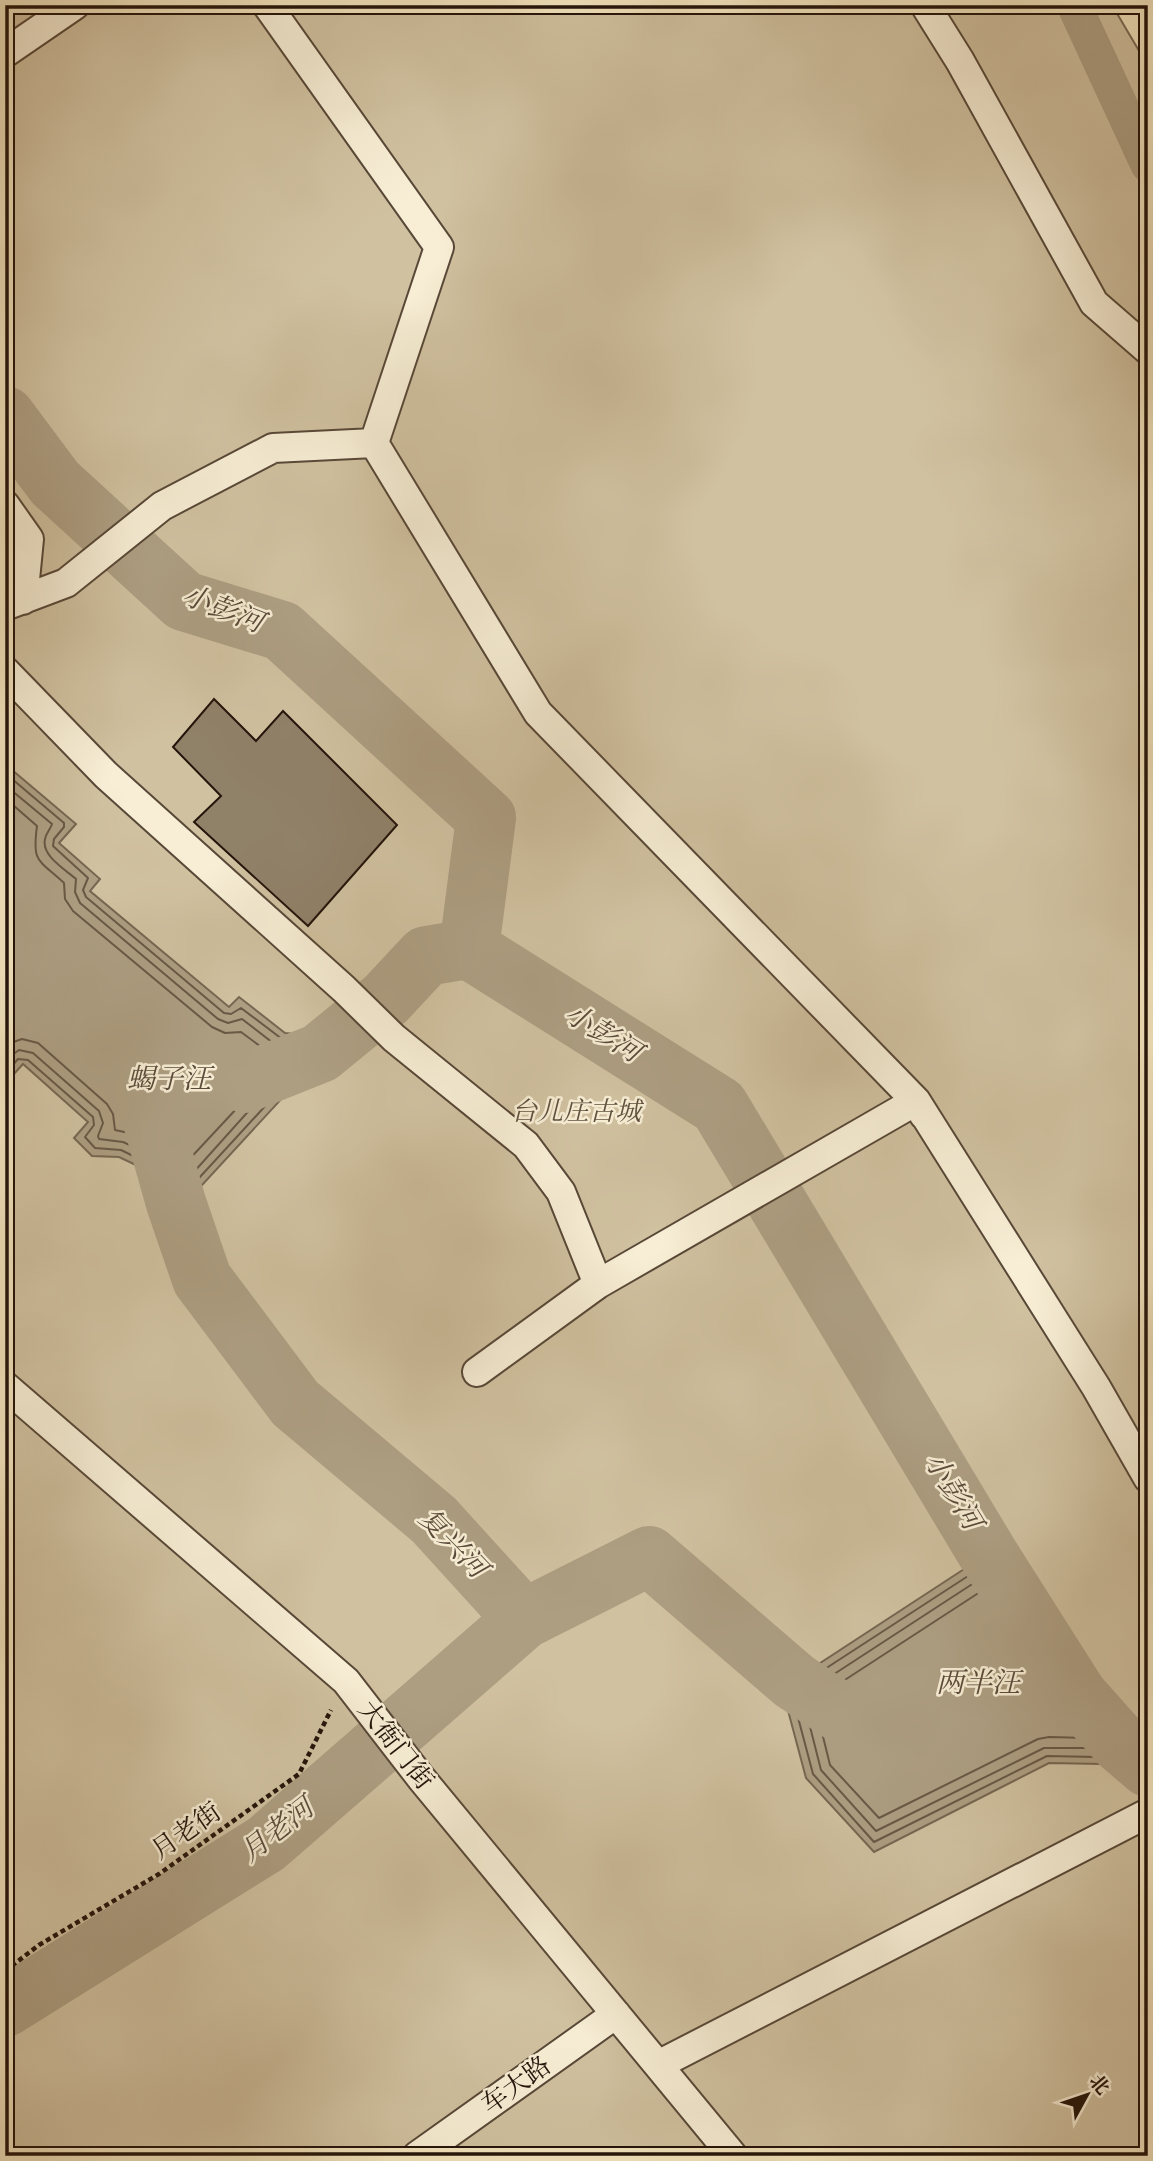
<svg xmlns="http://www.w3.org/2000/svg" width="1153" height="2161" font-family="Cardo,'Noto Serif SC',serif">
  <style>
    .green { fill: #d0c1a0; stroke: #7a6a56; stroke-width: 2 }
    .water { fill: #ad9e82; stroke: #766752; stroke-width: 2 }
    .lines { fill: none; stroke-linecap: round; stroke-linejoin: round }
    .shore { stroke: #685946; stroke-width: 2 }
    .canal { stroke: #ad9e82; stroke-width: 35 }
    .river { stroke: #ad9e82; stroke-width: 60 }
    .building { fill: #908169; stroke: #24140b; stroke-width: 2 }
    .minor-casing { stroke: #584838; stroke-width: 32 }
    .path { stroke: #24140b; stroke-width: 4.5; stroke-dasharray: 5 3.5; stroke-linecap: butt }
    .minor { stroke: #f7eed5; stroke-width: 28 }
    .labels { text-anchor: middle; dominant-baseline: central; stroke-width: 5; stroke-linejoin: round; paint-order: stroke }
    .park-label { font-size: 26px; font-style: italic; fill: #60513f; stroke: #f7eed5 }
    .street-label { font-size: 26px; fill: #24140b; stroke: #f7eed5 }
    .water-label { font-size: 28px; font-style: italic; fill: #5b4b3b; stroke: #f7eed5 }
  </style>
  <rect width="100%" height="100%" fill="#f3e5bf"/>
  <filter id="stains"><feTurbulence type="fractalNoise" baseFrequency=".00286" numOctaves="4"/><feColorMatrix values="0 0 0 0 .2 0 0 0 0 .09 0 0 0 0 .02 0 0 0 .5 -.17"/></filter>
  <radialGradient id="worn" r=".72"><stop offset=".6" stop-color="#630" stop-opacity="0"/><stop offset="1" stop-color="#630" stop-opacity=".3"/></radialGradient>
  <!-- green -->
  <path class="green" d="M 5,5 L 1112,5 L 1148,66 L 1148,2156 L 5,2156 Z"/>
  <!-- water -->
  <path class="water" d="M 5,764 L 76,824 L 59,843 L 100,879 L 90,891 L 229,1007 L 239,997 L 285,1033 L 316,1036 L 325,1080 L 284,1096 L 192,1196 L 155,1213 L 155,1174 L 119,1157 L 92,1156 L 74,1138 L 88,1122 L 23,1064 L 5,1084 Z
    M 1007,1541 L 1102,1680 L 1139,1722 L 1101,1764 L 1049,1763 L 874,1852 L 806,1778 L 782,1688 Z"/>
  <g class="lines">
    <!-- shore -->
    <path class="shore" d="M 5,773 L 64,823 L 64,827 L 54,839 L 53,846 L 88,878 L 83,890 L 86,897 L 224,1013 L 231,1014 L 241,1008 L 282,1039 L 310,1043 L 316,1073 L 315,1076 L 279,1091 L 188,1190 L 166,1200 L 162,1197 L 163,1174 L 160,1169 L 121,1150 L 95,1148 L 85,1137 L 94,1125 L 93,1117 L 28,1060 L 18,1059 L 5,1074
      M 5,785 L 52,824 C 50,830 46,833 45,839 C 41,856 66,870 76,879 L 75,892 L 80,903 L 218,1019 L 228,1023 L 242,1019 L 277,1046 L 302,1050 L 306,1068 L 305,1071 L 272,1085 L 184,1183 L 175,1186 L 171,1184 L 170,1169 L 163,1160 L 123,1142 L 99,1139 L 98,1136 L 103,1123 L 99,1111 L 33,1053 L 19,1050 L 5,1060
      M 5,798 L 37,826 C 32,863 38,859 64,883 L 65,899 L 73,911 L 212,1027 L 225,1033 L 241,1032 L 272,1055 L 289,1059 L 291,1063 L 265,1078 L 183,1166 L 167,1150 L 129,1133 L 115,1130 L 113,1114 L 107,1104 L 38,1043 L 22,1039 L 5,1045
      M 1005,1552 L 1096,1685 L 1127,1720 L 1128,1723 L 1097,1757 L 1047,1756 L 874,1842 L 813,1774 L 791,1691 Z
      M 1003,1564 L 1089,1689 L 1116,1720 L 1116,1723 L 1094,1748 L 1044,1748 L 876,1831 L 821,1770 L 802,1695 Z
      M 1000,1579 L 1080,1695 L 1102,1720 L 1102,1723 L 1088,1738 L 1049,1737 L 1038,1739 L 879,1818 L 830,1765 L 814,1700 Z"/>
    <!-- canal -->
    <path class="canal" d="M 1074,5 L 1148,165"/>
    <!-- river -->
    <path class="river" d="M 5,416 L 55,483 L 184,601 L 282,631 L 486,818 L 469,949 L 719,1106 L 988,1554 L 1078,1696 L 1120,1743 L 1148,1767
      M 245,1083 L 320,1053 L 386,999 L 426,956 L 469,949
      M 154,1125 L 176,1203 L 202,1279 L 295,1403 L 434,1520 L 524,1619 L 649,1556 L 794,1681 L 862,1727
      M 5,2007 L 266,1844 L 524,1619"/>
  </g>
  <!-- building -->
  <path class="building" d="M 214,699 L 256,741 L 283,711 L 397,825 L 308,926 L 194,822 L 221,796 L 173,747 Z"/>
  <g class="lines">
    <!-- minor casing -->
    <g class="minor-casing">
      <path id="minor" d="M 267,5 L 439,247 L 374,443 L 538,713 L 916,1101 L 1096,1387 L 1148,1478
        M 925,5 L 960,61 L 1094,303 L 1148,350
        M 5,53 L 75,5
        M 5,505 L 29,539 L 23,600
        M 5,606 L 66,583 L 162,506 L 273,448 L 374,443
        M 5,671 L 106,775 L 344,989 L 394,1038 L 526,1145 L 561,1192 L 598,1284
        M 477,1372 L 598,1284 L 916,1101 L 924,1115
        M 5,1386 L 346,1681 L 421,1778 L 733,2156
        M 658,2065 L 1148,1813
        M 417,2156 L 616,2014"/>
    </g>
    <!-- path -->
    <path class="path" d="M 5,1971 L 39,1945 L 159,1874 L 299,1774 L 331,1710"/>
    <!-- minor -->
    <use href="#minor" class="minor"/>
  </g>
  <g class="labels">
    <!-- park labels -->
    <g class="park-label">
      <text x="576" y="1111">台儿庄古城</text>
    </g>
    <!-- street labels -->
    <g class="street-label">
      <text transform="translate(396 1745) rotate(52)">大衙门街</text>
      <text transform="translate(186 1831) rotate(-35)">月老街</text>
      <text transform="translate(516 2085) rotate(-36)">车大路</text>
    </g>
    <!-- water labels -->
    <g class="water-label">
      <text transform="translate(223 609) rotate(21)">小彭河</text>
      <text transform="translate(603 1033) rotate(32)">小彭河</text>
      <text x="169" y="1079">蝎子汪</text>
      <text transform="translate(953 1491) rotate(59)">小彭河</text>
      <text transform="translate(453 1543) rotate(46)">复兴河</text>
      <text x="978" y="1683">两半汪</text>
      <text transform="translate(277 1830) rotate(-38)">月老河</text>
    </g>
  </g>
  <!-- margin -->
  <rect width="1153" height="2161" fill="none" stroke="#f3e5bf" stroke-width="28"/>
  <rect x="7" y="7" width="1139" height="2147" fill="none" stroke="#24140b" stroke-width="3.5"/>
  <rect x="14" y="14" width="1125" height="2133" fill="none" stroke="#24140b" stroke-width="2"/>
  <!-- north arrow -->
  <g transform="translate(1087 2095) rotate(50)" stroke="#f7eed5" stroke-width="5" paint-order="stroke">
  <path d="M0-5L12 26L0 18L-12 26Z" fill="#24140b"/>
  <text y="-10" font-size="19" font-weight="bold" text-anchor="middle" fill="#24140b">北</text>
  </g>
  <rect width="100%" height="100%" filter="url(#stains)"/>
  <rect width="100%" height="100%" fill="url(#worn)"/>
</svg>
